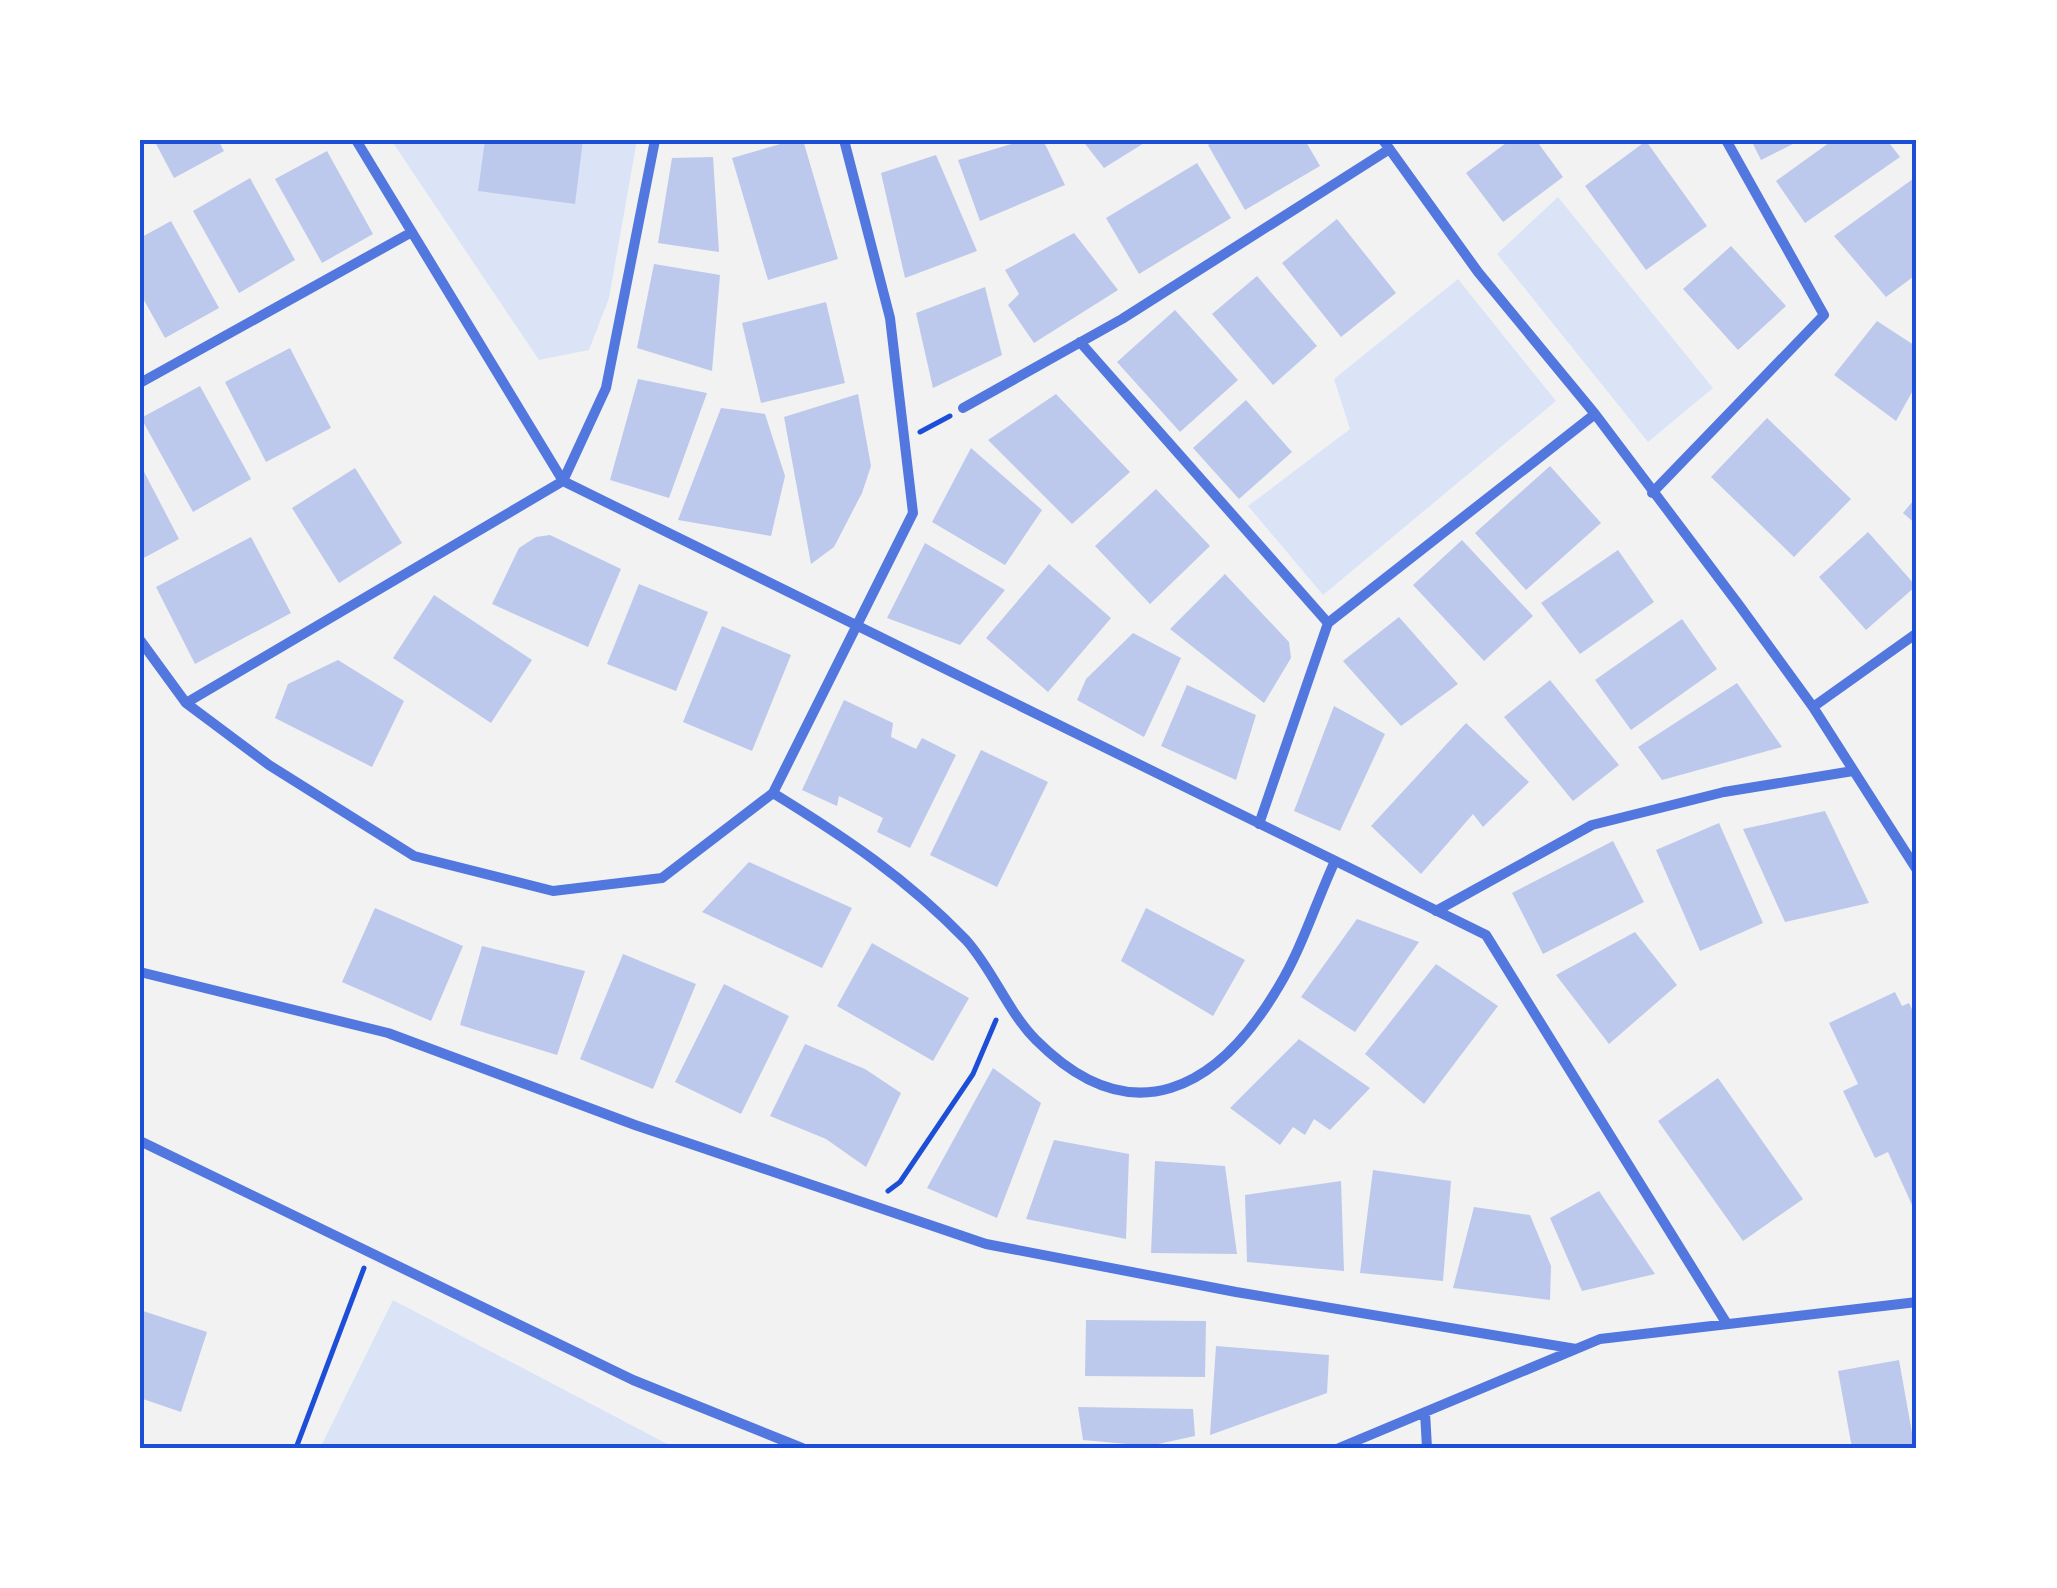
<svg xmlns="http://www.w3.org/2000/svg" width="2057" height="1588" font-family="Literata,serif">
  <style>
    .green { fill: #dbe4f7 }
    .building { fill: #bdc9ec }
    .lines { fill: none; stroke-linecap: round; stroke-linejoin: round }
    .path { stroke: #1d4ed8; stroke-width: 5 }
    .minor { stroke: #5277de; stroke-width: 10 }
    .neatline { fill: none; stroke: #1d4ed8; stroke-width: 4 }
  </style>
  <rect width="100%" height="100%" fill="#f2f2f2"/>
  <!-- green -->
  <path class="green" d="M 391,140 L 637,140 L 609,298 L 589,350 L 539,360 Z
    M 1558,197 L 1713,388 L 1648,442 L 1497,254 Z
    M 1458,279 L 1556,401 L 1323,595 L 1248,506 L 1350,429 L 1334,379 Z
    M 393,1300 L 675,1448 L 320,1448 Z"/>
  <!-- building -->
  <path class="building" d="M 154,140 L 218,140 L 224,151 L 174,178 Z
    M 485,140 L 583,140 L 575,204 L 478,191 Z
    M 794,140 L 803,140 L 838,259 L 768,280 L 732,158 Z
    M 1025,140 L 1043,140 L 1065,185 L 980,221 L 958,160 Z
    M 1082,140 L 1149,140 L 1104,168 Z
    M 1217,140 L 1305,140 L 1320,166 L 1245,210 L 1208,145 Z
    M 1510,140 L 1536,140 L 1563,177 L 1503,222 L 1466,173 Z
    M 1751,140 L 1801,140 L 1761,160 Z
    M 1833,140 L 1887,140 L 1900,157 L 1805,223 L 1776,181 Z
    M 1646,141 L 1707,226 L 1646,270 L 1585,186 Z
    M 327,151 L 373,234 L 322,263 L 275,179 Z
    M 936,155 L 977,251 L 905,278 L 881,173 Z
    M 713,157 L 719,252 L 658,243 L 672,158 Z
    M 1197,163 L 1231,218 L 1139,274 L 1106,218 Z
    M 1917,176 L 1917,274 L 1886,297 L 1834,236 Z
    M 250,178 L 295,260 L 239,293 L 193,211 Z
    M 1337,219 L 1396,293 L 1341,337 L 1282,263 Z
    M 171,221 L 219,308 L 165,338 L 140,293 L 140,238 Z
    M 1074,233 L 1118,290 L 1034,343 L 1008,305 L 1019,294 L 1005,270 Z
    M 1731,246 L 1786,306 L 1738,350 L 1683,289 Z
    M 654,264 L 720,275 L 712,371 L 637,348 Z
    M 1257,276 L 1317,346 L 1273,385 L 1212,314 Z
    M 985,287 L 1002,355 L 933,388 L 916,313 Z
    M 826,302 L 845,383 L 761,403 L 742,323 Z
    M 1175,310 L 1238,380 L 1180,432 L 1117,362 Z
    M 1877,321 L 1917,347 L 1917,383 L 1896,421 L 1834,375 Z
    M 290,348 L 331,428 L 266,462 L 225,382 Z
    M 638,379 L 707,393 L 669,498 L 610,480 Z
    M 200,386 L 251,479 L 193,512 L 141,418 Z
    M 858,394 L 871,466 L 862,493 L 834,547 L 811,564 L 784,417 Z
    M 1056,394 L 1130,472 L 1072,524 L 988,440 Z
    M 1246,400 L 1292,452 L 1239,499 L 1193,448 Z
    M 721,408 L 765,414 L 785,476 L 771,536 L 678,520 Z
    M 1767,418 L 1851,499 L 1794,557 L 1711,477 Z
    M 971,448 L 1042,510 L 1005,565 L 932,522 Z
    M 140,464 L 179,539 L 140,560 Z
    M 1550,466 L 1601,523 L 1526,590 L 1475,533 Z
    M 355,468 L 402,543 L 339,583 L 292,508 Z
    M 1156,489 L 1210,546 L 1150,604 L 1095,546 Z
    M 1917,496 L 1917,525 L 1903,513 Z
    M 1868,532 L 1916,586 L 1866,630 L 1819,577 Z
    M 550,535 L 621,569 L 588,647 L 492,604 L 519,548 L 536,537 Z
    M 251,537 L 291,613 L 195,664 L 156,587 Z
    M 1462,540 L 1533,616 L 1484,661 L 1413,585 Z
    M 925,543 L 1005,590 L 960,645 L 887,618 Z
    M 1618,550 L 1654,602 L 1580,654 L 1541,603 Z
    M 1049,564 L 1111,618 L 1048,692 L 986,638 Z
    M 1225,574 L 1289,642 L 1291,658 L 1264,703 L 1170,629 Z
    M 639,584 L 708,612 L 676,691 L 607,664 Z
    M 434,595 L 532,660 L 491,723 L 393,658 Z
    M 1399,617 L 1458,684 L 1401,726 L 1343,661 Z
    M 1682,619 L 1717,669 L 1631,730 L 1595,680 Z
    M 722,626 L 791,655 L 752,751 L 683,722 Z
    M 1133,633 L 1181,658 L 1144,737 L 1077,700 L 1086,679 Z
    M 338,660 L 404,701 L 372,767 L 275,718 L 288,684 Z
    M 1550,680 L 1619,765 L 1573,801 L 1504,717 Z
    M 1737,683 L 1782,747 L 1662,780 L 1638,747 Z
    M 1187,685 L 1256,715 L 1236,780 L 1161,746 Z
    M 844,700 L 893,723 L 891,737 L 916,749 L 922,738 L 956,755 L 910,848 L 877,832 L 883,818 L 839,796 L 837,806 L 802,790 Z
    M 1334,706 L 1385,734 L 1340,831 L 1294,811 Z
    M 1466,723 L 1529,782 L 1483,827 L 1473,814 L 1421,874 L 1371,826 Z
    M 981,750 L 1048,782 L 997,887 L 930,855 Z
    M 1825,811 L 1869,903 L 1785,922 L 1743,829 Z
    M 1719,823 L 1763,923 L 1700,951 L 1656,850 Z
    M 1613,841 L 1644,902 L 1543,954 L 1512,893 Z
    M 749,862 L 852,908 L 822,968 L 702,912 Z
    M 375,908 L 463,946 L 431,1021 L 342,982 Z
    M 1146,908 L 1245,960 L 1213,1016 L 1121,961 Z
    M 1357,919 L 1419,942 L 1355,1032 L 1301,997 Z
    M 1635,932 L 1677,985 L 1609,1044 L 1556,975 Z
    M 872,943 L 969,998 L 933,1061 L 837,1006 Z
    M 482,946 L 585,971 L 557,1055 L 460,1025 Z
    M 623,954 L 696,984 L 653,1089 L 580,1059 Z
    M 1436,964 L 1498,1006 L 1424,1104 L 1365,1054 Z
    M 724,984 L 789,1016 L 741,1114 L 675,1082 Z
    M 1895,992 L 1902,1006 L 1909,1003 L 1917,1020 L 1917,1216 L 1888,1152 L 1875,1158 L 1843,1091 L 1858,1084 L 1829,1023 Z
    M 1299,1039 L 1370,1088 L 1330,1130 L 1314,1119 L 1305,1135 L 1293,1127 L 1280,1145 L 1230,1108 Z
    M 805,1044 L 865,1069 L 901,1093 L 866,1167 L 826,1139 L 770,1116 Z
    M 993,1068 L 1041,1103 L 997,1218 L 927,1188 Z
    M 1718,1078 L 1803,1199 L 1743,1241 L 1658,1121 Z
    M 1054,1140 L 1129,1154 L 1126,1239 L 1026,1219 Z
    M 1155,1161 L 1225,1166 L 1237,1254 L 1151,1253 Z
    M 1373,1170 L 1451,1181 L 1443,1281 L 1360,1273 Z
    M 1341,1181 L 1344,1271 L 1247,1262 L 1245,1195 Z
    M 1599,1191 L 1655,1274 L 1582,1291 L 1550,1218 Z
    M 1474,1207 L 1530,1215 L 1551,1266 L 1550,1300 L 1453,1288 Z
    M 140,1310 L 207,1332 L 181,1412 L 140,1398 Z
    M 1086,1320 L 1206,1321 L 1205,1377 L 1085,1376 Z
    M 1216,1346 L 1329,1355 L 1327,1393 L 1210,1435 Z
    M 1899,1360 L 1914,1444 L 1852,1448 L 1838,1371 Z
    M 1078,1407 L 1193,1409 L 1195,1436 L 1149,1446 L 1083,1440 Z"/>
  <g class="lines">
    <!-- path -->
    <path class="path" d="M 920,432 L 950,416
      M 888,1191 L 900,1182 L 973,1074 L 996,1020
      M 296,1448 L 364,1268"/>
    <!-- minor -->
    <path class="minor" d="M 356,140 L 563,481 L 1486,935 L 1727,1324
      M 1383,140 L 1478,272 L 1595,414 L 1739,605 L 1813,707 L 1917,870
      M 1080,342 L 1328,623
      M 140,383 L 412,232
      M 963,408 L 1122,319 L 1388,150
      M 563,481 L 606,388 L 655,140
      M 1652,493 L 1824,315 L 1726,140
      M 140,640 L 186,703 L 269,765 L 414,856 L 553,891 L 662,878 L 773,793 L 913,513 L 890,318 L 844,140
      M 186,703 L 563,481
      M 1813,707 L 1917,633
      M 773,793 C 846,838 906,878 966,940 C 993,970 1008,1012 1036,1040 C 1132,1136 1218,1090 1279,986 C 1302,948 1316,902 1335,861
      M 1259,824 L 1328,623 L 1595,414
      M 1436,911 L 1592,825 L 1724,792 L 1853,771
      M 140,972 L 388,1033 L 635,1125 L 986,1244 L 1236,1292 L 1576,1349
      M 140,1141 L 633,1380 L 802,1448
      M 1425,1412 L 1427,1448
      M 1339,1448 L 1600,1339 L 1917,1302"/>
  </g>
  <!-- border -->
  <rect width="2057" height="1588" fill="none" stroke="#ffffff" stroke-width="285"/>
  <rect x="142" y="142" width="1772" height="1304" class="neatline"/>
</svg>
